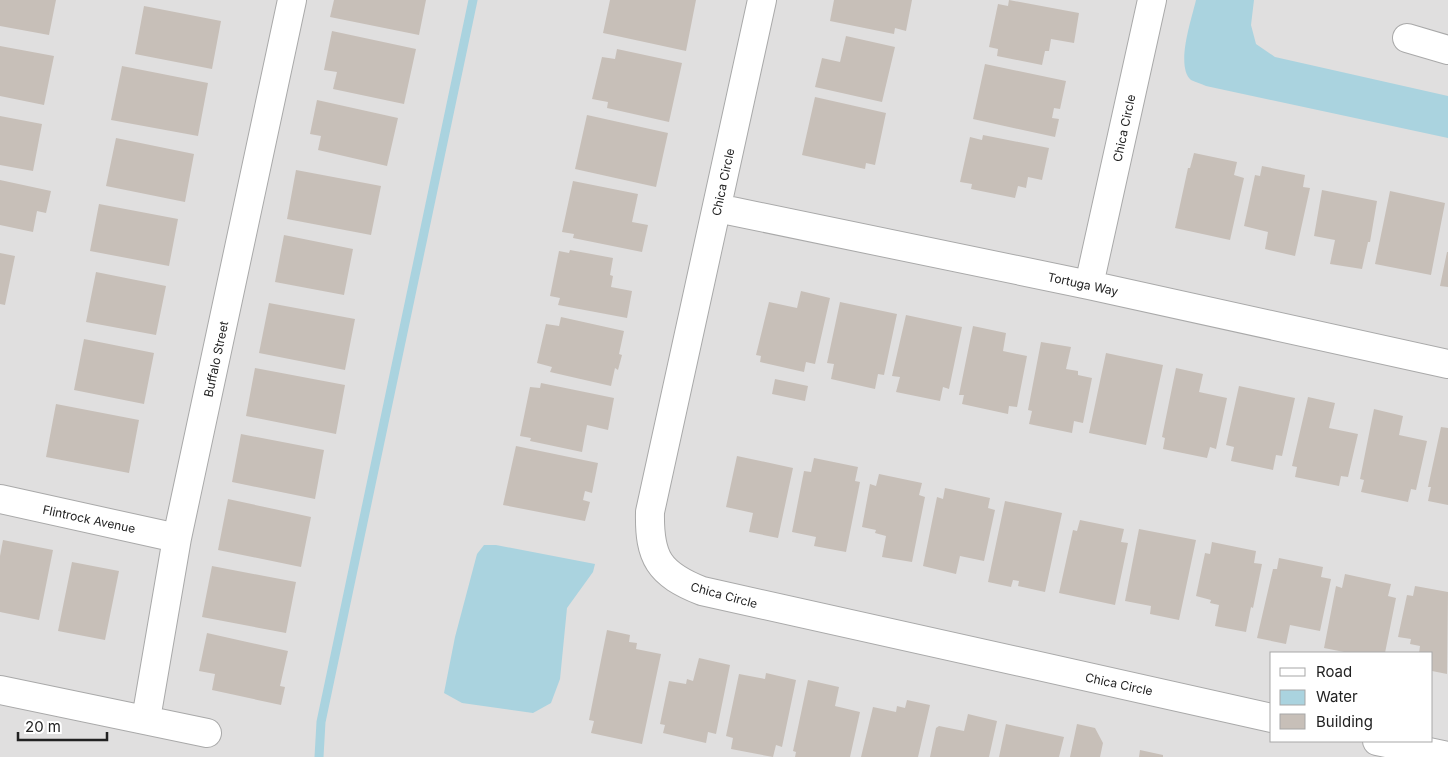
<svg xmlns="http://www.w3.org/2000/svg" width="1448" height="757" font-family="Inter,sans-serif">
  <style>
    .residential { fill: #e0dfdf; fill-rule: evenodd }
    .water { fill: #aad3df }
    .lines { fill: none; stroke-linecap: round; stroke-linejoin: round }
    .stream { stroke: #aad3df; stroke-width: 9 }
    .building { fill: #c7bfb8 }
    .minor-casing { stroke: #a9a9a9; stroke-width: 30 }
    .minor { stroke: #fff; stroke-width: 28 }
    .labels { text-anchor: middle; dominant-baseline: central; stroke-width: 4; stroke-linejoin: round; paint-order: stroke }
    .street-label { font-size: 12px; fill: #222; stroke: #fff }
  </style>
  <rect width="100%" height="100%" fill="#f2efe9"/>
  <!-- residential -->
  <path class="residential" d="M 0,0 L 1448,0 L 1448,757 L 0,757 ZM 1272,653 L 1432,653 L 1432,741 L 1272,741 Z"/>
  <!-- water -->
  <path class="water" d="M 1196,0 L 1254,0 L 1251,25 L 1256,44 L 1275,57 L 1448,96 L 1448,138 L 1206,86 C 1202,84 1195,82 1191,80 C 1175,66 1192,18 1196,0 Z
    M 484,545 L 496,545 L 595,564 L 593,572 L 567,608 L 560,679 L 551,703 L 533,713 L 462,703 L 444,693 L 455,637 L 477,554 Z"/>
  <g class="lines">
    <!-- stream -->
    <path class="stream" d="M 319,757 L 321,722 L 473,0"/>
  </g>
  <!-- building -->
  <path class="building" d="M 0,0 L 56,0 L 49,35 L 0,26 Z
    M 334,0 L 426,0 L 419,35 L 330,17 Z
    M 610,0 L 696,0 L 686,51 L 603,33 Z
    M 834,0 L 912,0 L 906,31 L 895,28 L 894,34 L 830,21 Z
    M 1009,0 L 1079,13 L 1074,43 L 1051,39 L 1049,51 L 1045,51 L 1042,65 L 997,56 L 998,49 L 989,47 L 998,4 L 1008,6 Z
    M 144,6 L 221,21 L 212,69 L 135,54 Z
    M 332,31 L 416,49 L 404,104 L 333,89 L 337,72 L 324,70 Z
    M 846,36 L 895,47 L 882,102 L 815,87 L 822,58 L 840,62 Z
    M 0,46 L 54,56 L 44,105 L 0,96 Z
    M 617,49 L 682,63 L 669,122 L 607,108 L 608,102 L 592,99 L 602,57 L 615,59 Z
    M 985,64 L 1066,81 L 1060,109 L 1054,108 L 1052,118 L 1059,119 L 1055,137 L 973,119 Z
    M 122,66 L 208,83 L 198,136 L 111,120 Z
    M 815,97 L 886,113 L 875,165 L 866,163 L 865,169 L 802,155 Z
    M 317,100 L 398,118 L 387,166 L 318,150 L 321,136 L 310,134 Z
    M 587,115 L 668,133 L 656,187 L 575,169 Z
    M 0,116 L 42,124 L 33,171 L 0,165 Z
    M 983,135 L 1049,148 L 1042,180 L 1028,177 L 1026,188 L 1018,186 L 1015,198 L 971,189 L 972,184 L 960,182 L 970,137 L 982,140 Z
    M 116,138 L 194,154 L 185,202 L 106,186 Z
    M 1194,153 L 1237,162 L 1234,175 L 1244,178 L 1230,240 L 1175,228 L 1188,168 L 1190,168 Z
    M 1262,166 L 1305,175 L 1303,187 L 1310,188 L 1295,256 L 1265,249 L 1268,232 L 1244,226 L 1255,175 L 1260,176 Z
    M 296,170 L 381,186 L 371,235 L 287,219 Z
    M 0,180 L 51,191 L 46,213 L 37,211 L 33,232 L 0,225 Z
    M 573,181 L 638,194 L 632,222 L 648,225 L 642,252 L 573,238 L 574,234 L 562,232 Z
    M 1322,190 L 1377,201 L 1370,242 L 1368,242 L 1362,269 L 1330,264 L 1335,240 L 1314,236 Z
    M 1390,191 L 1445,203 L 1431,275 L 1375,264 Z
    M 99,204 L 178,219 L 169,266 L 90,251 Z
    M 284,235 L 353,249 L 344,295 L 275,282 Z
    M 570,250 L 613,258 L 610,275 L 613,276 L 611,287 L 632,291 L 627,318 L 558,305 L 560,298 L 550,296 L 559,251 L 569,253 Z
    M 1447,252 L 1448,252 L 1448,287 L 1440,286 Z
    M 0,253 L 15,256 L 5,305 L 0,304 Z
    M 96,272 L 166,286 L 156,335 L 86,322 Z
    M 801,291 L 830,298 L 815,364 L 806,362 L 804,372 L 760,362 L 761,356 L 756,355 L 769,302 L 797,308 Z
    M 840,302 L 897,314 L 884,375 L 878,374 L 875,389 L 831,379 L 834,364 L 827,363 Z
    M 269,303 L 355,319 L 345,370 L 259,353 Z
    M 906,315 L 962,327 L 949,389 L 943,387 L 940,401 L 896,392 L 900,377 L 892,376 Z
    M 561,317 L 624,331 L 619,354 L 622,355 L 618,370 L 615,368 L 611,386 L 550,372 L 552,367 L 537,363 L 546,324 L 559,326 Z
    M 973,326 L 1006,333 L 1003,351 L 1027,356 L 1017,407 L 1009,406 L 1008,414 L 962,404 L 964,395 L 959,395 Z
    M 84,339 L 154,353 L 144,404 L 74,390 Z
    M 1041,342 L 1071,347 L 1066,369 L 1078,371 L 1078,375 L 1092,378 L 1083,423 L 1074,421 L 1072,433 L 1029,424 L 1032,411 L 1028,410 Z
    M 1106,353 L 1163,365 L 1146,445 L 1089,433 Z
    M 255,368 L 345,385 L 336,434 L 246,416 Z
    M 1176,368 L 1203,374 L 1199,392 L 1227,398 L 1216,449 L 1210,447 L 1207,458 L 1163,449 L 1165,438 L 1162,437 Z
    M 775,379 L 808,386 L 805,401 L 772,394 Z
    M 541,383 L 614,398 L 608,430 L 587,425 L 582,452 L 530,441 L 531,438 L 520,436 L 530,387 L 540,388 Z
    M 1239,386 L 1295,398 L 1282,456 L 1276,455 L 1273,470 L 1231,461 L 1234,447 L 1226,445 Z
    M 1308,397 L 1335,403 L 1329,428 L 1358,434 L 1348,477 L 1341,476 L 1339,486 L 1295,477 L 1297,467 L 1292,466 Z
    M 56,404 L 139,420 L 129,473 L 46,457 Z
    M 1374,409 L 1403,416 L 1399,435 L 1427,441 L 1416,490 L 1411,489 L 1408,502 L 1361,492 L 1364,480 L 1360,479 Z
    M 1441,427 L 1448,428 L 1448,505 L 1428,501 L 1431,487 L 1428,487 Z
    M 241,434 L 324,450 L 315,499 L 232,482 Z
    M 516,446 L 598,463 L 592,493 L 585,491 L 583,500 L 590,502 L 585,521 L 503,505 Z
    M 737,456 L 793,468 L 778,538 L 749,532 L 753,513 L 726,507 Z
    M 814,458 L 858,467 L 855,481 L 860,482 L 846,552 L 814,546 L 816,537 L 792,532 L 804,471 L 811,472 Z
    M 879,474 L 922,483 L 919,495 L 925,497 L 912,562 L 882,557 L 886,536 L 875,533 L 876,530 L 862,527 L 870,484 L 876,486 Z
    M 945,488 L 990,498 L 988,508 L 995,510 L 984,561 L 960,556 L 956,574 L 923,566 L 937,497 L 943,499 Z
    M 228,499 L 311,517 L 301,567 L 218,550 Z
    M 1005,501 L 1062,513 L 1045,592 L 1018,586 L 1019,581 L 1013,580 L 1011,587 L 988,582 Z
    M 1080,520 L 1124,529 L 1121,542 L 1128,543 L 1115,605 L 1059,593 L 1073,530 L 1077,531 Z
    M 1139,529 L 1196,540 L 1179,620 L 1150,614 L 1151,606 L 1125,601 Z
    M 3,540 L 53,550 L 39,620 L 0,612 L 0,556 Z
    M 1212,542 L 1256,551 L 1254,563 L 1262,564 L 1253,608 L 1251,607 L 1246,632 L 1215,626 L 1219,605 L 1210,603 L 1211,600 L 1196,596 L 1205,553 L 1210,554 Z
    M 1279,558 L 1323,567 L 1321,577 L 1331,579 L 1320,631 L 1290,625 L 1286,644 L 1257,638 L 1273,569 L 1277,569 Z
    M 72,562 L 119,571 L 105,640 L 58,631 Z
    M 212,566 L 296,582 L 286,633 L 202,617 Z
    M 1345,574 L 1391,584 L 1388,596 L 1396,598 L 1385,653 L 1349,653 L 1324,648 L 1336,586 L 1342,588 Z
    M 1415,586 L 1448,592 L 1447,674 L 1432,671 L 1432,653 L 1419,653 L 1420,646 L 1410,644 L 1411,639 L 1398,637 L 1407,595 L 1413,596 Z
    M 607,630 L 630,635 L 629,642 L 637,643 L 636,649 L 661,654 L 642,744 L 591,733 L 594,721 L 589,720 Z
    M 207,633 L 288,651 L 280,686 L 285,687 L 281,705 L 212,690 L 215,674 L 199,671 Z
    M 699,658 L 730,665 L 716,734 L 708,732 L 706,743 L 663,733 L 665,725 L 660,724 L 669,681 L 686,684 L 687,679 L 693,681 Z
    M 766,673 L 796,680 L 782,747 L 776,745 L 773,757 L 731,749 L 733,738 L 726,736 L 739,674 L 765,679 Z
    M 808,680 L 839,687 L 835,706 L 860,712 L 850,757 L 795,757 L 796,752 L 793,751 Z
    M 907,700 L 930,705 L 918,757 L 861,757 L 873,707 L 896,712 L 897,706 L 905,708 Z
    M 968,714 L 997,721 L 989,757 L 930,757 L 936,728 L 939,726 L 964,731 Z
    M 1006,724 L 1064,737 L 1059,757 L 999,757 Z
    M 1077,724 L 1095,728 L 1103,743 L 1100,757 L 1070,757 Z
    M 1140,750 L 1163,755 L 1163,757 L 1139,757 Z"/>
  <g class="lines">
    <!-- minor casing -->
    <g class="minor-casing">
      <path id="minor" d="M 762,0 L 650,512 C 649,558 659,574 702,591 L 1272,718
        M 1407,38 L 1448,50
        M 717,208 L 1089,285 L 1448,364
        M 1089,285 L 1152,0
        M 0,499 L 177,538
        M 0,690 L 207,733
        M 146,719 L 177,538 L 292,0
        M 1377,741 L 1448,756"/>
    </g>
    <!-- minor -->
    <use href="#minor" class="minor"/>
  </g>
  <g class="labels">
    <!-- street labels -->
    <g class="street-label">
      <text transform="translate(1124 128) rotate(-78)">Chica Circle</text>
      <text transform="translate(723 182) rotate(-78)">Chica Circle</text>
      <text transform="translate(1083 284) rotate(12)">Tortuga Way</text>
      <text transform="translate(216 359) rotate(-78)">Buffalo Street</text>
      <text transform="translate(89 519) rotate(12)">Flintrock Avenue</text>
      <text transform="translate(724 595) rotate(15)">Chica Circle</text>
      <text transform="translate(1119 684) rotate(12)">Chica Circle</text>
    </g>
  </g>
  <!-- legend -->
  <rect x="1270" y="652" width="162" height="90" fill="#ffffff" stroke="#a7a7a7"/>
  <rect x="1280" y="668" width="25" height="8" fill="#ffffff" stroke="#a7a7a7"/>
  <text x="1316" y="677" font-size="15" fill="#222222">Road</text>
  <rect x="1280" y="690" width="25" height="15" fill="#aad3df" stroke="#a7a7a7"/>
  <text x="1316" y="702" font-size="15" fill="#222222">Water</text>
  <rect x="1280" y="714" width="25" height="15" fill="#c7bfb8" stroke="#a7a7a7"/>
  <text x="1316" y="727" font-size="15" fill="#222222">Building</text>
  <!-- scale -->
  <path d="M18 732v8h89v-8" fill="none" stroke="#222222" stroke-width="2.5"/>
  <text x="25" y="732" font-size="15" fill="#222222" stroke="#ffffff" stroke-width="4" paint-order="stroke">20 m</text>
</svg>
